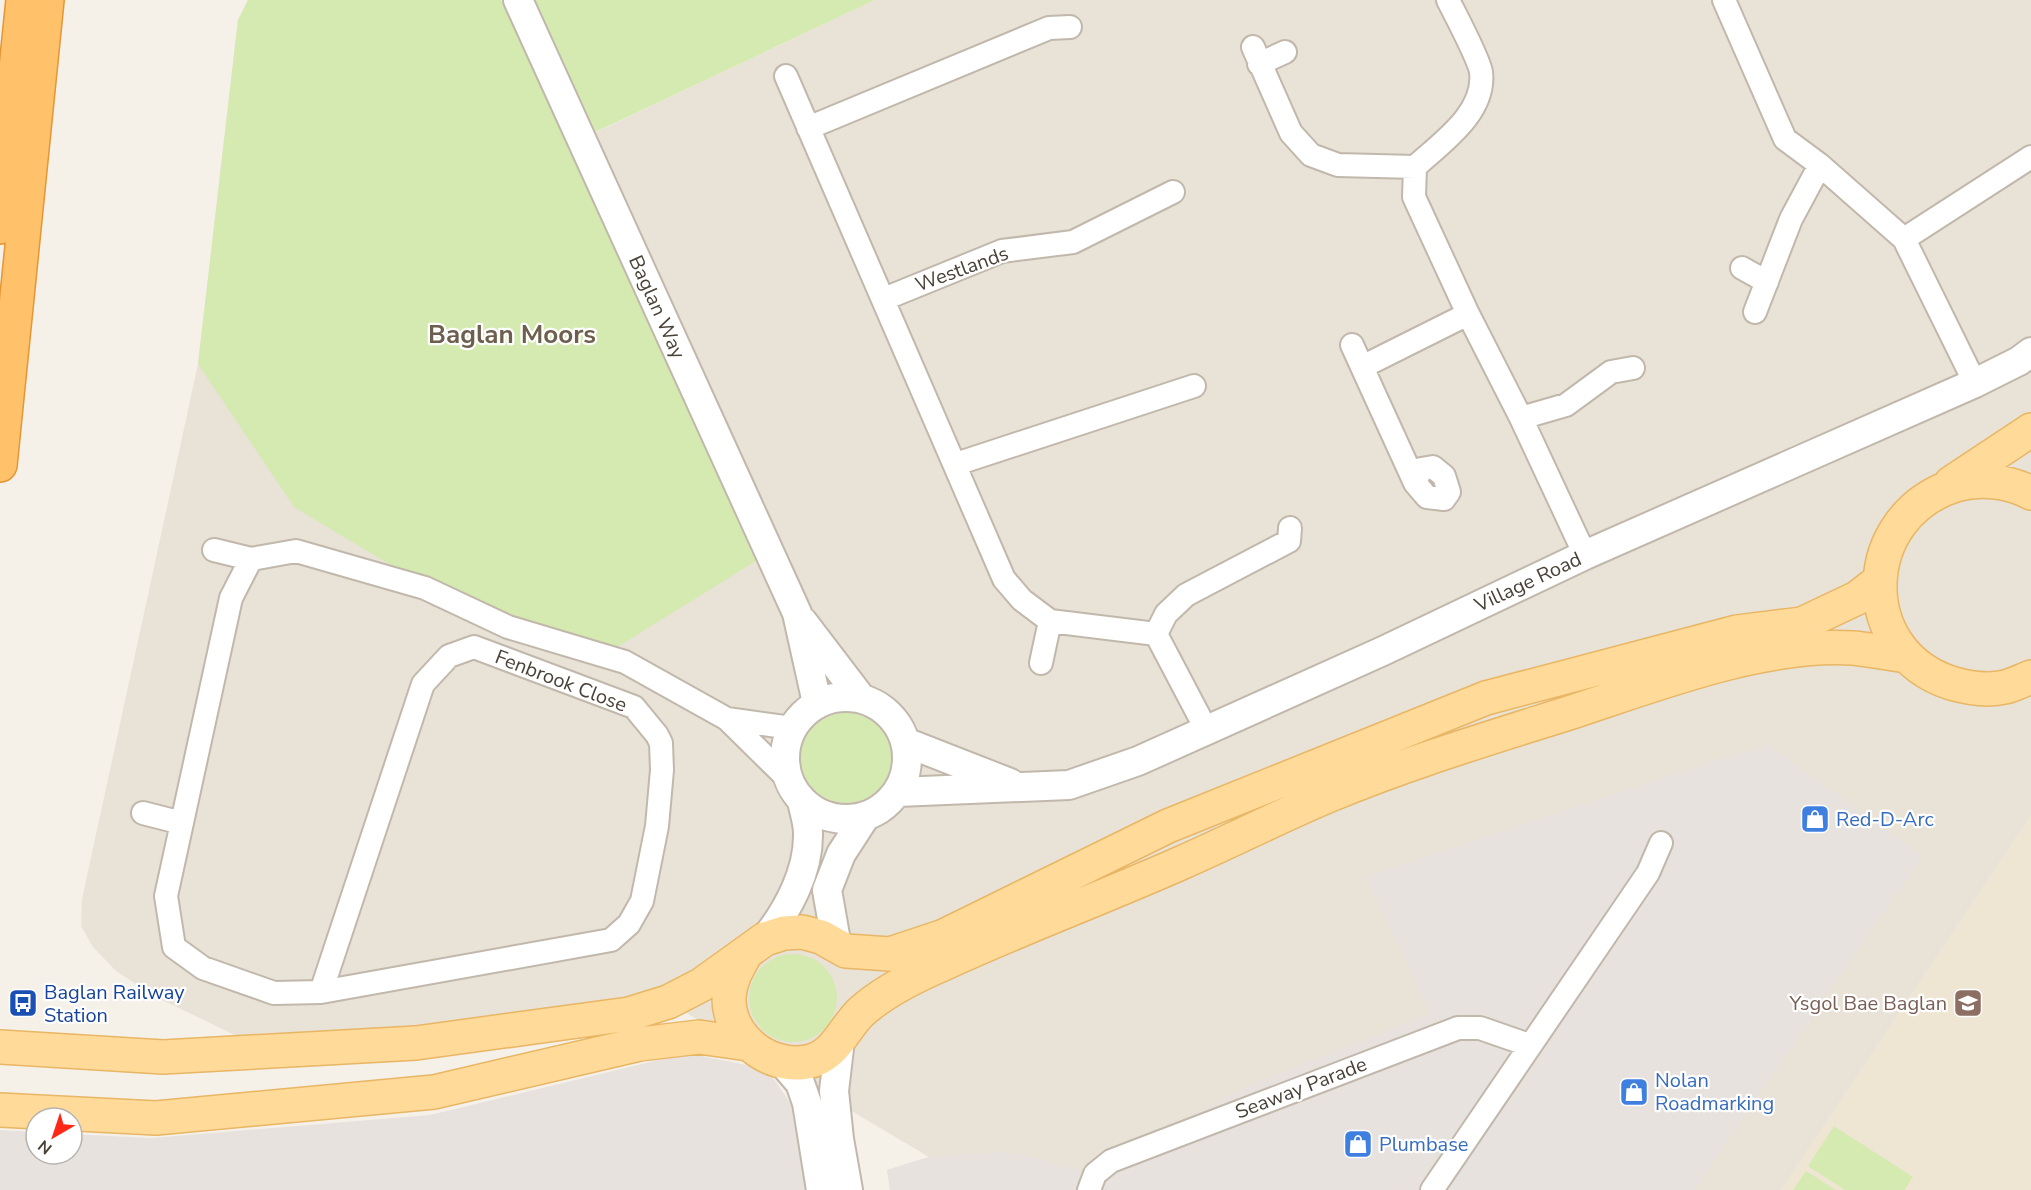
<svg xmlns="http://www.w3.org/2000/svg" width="2031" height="1190" font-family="'Nunito Sans',sans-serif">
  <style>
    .residential { fill: #e9e2d7 }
    .industrial { fill: #e8e2de }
    .education { fill: #efe5d3 }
    .green { fill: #d5eab1 }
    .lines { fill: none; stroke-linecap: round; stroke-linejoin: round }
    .minor-casing { stroke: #c1b8ab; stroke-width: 26 }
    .tertiary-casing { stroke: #c1b8ab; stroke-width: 32 }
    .primary-casing { stroke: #e8b664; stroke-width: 36 }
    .motorway-casing { stroke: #e39635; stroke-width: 36 }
    .minor { stroke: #fff; stroke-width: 22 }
    .tertiary { stroke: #fff; stroke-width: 28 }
    .primary { stroke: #ffda98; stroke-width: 33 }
    .motorway { stroke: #ffc26a; stroke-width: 33 }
    .labels { text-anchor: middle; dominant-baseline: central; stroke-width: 4.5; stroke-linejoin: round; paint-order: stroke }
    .street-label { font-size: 20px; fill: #494137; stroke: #fff }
    .shop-label { font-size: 20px; fill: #366cbe; stroke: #fff; text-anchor: start }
    .transit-label { font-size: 20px; fill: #164399; stroke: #fff; text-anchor: start }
    .education-label { font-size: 20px; fill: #785e54; stroke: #fff; text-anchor: end }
    .district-label { font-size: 26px; font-weight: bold; fill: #6d5e4e; stroke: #fff }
  </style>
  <rect width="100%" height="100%" fill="#f5f1e9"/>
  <!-- residential -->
  <path class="residential" d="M 248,0 L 501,0 L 571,144 L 875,0 L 2031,0 L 2031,815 L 1781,1190 L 890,1190 L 887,1170 L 929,1157 L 668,1002 L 268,1051 L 156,997 L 116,971 L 93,947 L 81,926 L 82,899 L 198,364 L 238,20 Z"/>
  <!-- industrial -->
  <path class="industrial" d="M 1768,744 L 1922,856 L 1694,1190 L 890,1190 L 887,1170 L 929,1157 L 998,1152 L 1037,1158 L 1083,1171 L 1251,1084 L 1430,1014 L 1366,876 Z
    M 687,1053 L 767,1069 L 795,1110 L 813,1190 L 0,1190 L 0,1130 L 36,1132 L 36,1154 L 72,1154 L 72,1134 L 151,1138 L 430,1115 Z"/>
  <!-- education -->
  <path class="education" d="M 2031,815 L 2031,1190 L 1781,1190 Z"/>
  <!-- green -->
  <path class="green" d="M 248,0 L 501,0 L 570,144 L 756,561 L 611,651 L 513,625 L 429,588 L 294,507 L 198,364 L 238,20 Z
    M 526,0 L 875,0 L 589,135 Z
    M801 758a45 45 0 1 1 90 0a45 45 0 1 1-90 0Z
    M749 998a44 44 0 1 1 88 0a44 44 0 1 1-88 0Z
    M 1834,1126 L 1913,1177 L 1904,1190 L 1845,1190 L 1808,1166 Z
    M 1806,1171 L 1836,1190 L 1793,1190 Z"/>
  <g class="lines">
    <!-- minor casing -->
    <g class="minor-casing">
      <path id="minor" d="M 1448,0 C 1455,14 1479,59 1481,72 C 1486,113 1441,143 1415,167 L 1414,197 L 1468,314 L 1521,418 L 1585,555
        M 1724,0 L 1785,139 L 1820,165 L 1904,239 L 1975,383
        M 1253,47 L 1291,133 L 1311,155 L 1338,165 L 1415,167
        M 1259,64 L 1285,52
        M 786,76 L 1004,579 L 1022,600 L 1050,621 L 1156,634 L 1207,731
        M 808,128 L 1049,28 L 1070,27
        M 1904,239 L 2031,157
        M 1742,268 L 1767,282
        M 884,299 L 1002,251 L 1073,242 L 1173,192
        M 1755,312 L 1791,219 L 1820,165
        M 1352,345 L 1415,483 L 1427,497 L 1444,499 L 1449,492 L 1444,476 L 1433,467 L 1421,469 L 1415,483
        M 1362,367 L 1468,314
        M 1521,418 L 1566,405 L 1611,372 L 1633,368
        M 956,464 L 1194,386
        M 214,550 L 251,559
        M 1156,634 L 1166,614 L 1186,595 L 1289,541 L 1290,528
        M 1041,663 L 1050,621
        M 727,719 L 792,728
        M 143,813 L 182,823
        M 321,992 L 423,684 L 449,656 L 474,647 L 634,707 L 657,735 L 661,743 L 662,770 L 657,826 L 642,901 L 629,924 L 611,940 L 321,992 L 274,993 L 203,968 L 174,947 L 166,896 L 231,598 L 251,559 L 296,551 L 425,588 L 508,627 L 625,662 L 727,719 L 788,779
        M 1089,1190 L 1095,1174 L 1111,1161 L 1458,1028 L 1480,1028 L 1529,1045
        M 1432,1190 L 1648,873 L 1661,843"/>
    </g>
    <!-- tertiary casing -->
    <g class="tertiary-casing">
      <path id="tertiary" d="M 518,0 L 797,613 L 817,703
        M 803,622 L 861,698
        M785 758a61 61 0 1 1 122 0a61 61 0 1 1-122 0Z
        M 905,742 L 1010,783
        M 898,792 L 1069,785 L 1138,761 L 1383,651 L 1585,555 L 1975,383 L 2019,361 L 2031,352
        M 765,939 C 788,910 809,871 808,833 C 808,823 804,811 802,801
        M 837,947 L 827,890 L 841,854 L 865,817
        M 840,1040 L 834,1091 L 839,1139 L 848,1190
        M 782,1062 L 800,1083 L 807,1103 L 821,1190"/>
    </g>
    <!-- primary casing -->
    <g class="primary-casing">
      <path id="primary" d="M 1951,483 L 2031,430
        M 2031,493 C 2009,481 1980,478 1956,485 C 1858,515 1853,651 1951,683 C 1968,688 1988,691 2005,687 C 2014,685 2023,680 2031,677
        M 746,953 C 738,967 730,980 729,997 C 728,1037 768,1069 807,1062 C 835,1057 843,1029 861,1012 C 883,992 915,976 943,964 C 1021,928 1102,898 1181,863 C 1231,841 1280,816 1330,795 C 1409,762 1493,737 1575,711 C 1657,684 1766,642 1853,648 C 1871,650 1889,653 1907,656
        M 0,1047 L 163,1057 L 416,1043 L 629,1014 L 668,1002 L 701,985 L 765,939 L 784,933 L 802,932 L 821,937 L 846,951 L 890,954 L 944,936 L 1168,826 L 1486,698 L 1737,632 L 1802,624 L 1857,598 L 1879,581
        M 0,1110 L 156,1118 L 434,1092 L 640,1044 L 699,1037 L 748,1044"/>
    </g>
    <!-- motorway casing -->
    <g class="motorway-casing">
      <path id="motorway" d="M 0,227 L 23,0
        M 0,465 L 47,0"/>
    </g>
    <!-- minor -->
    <use href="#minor" class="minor"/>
    <!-- tertiary -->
    <use href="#tertiary" class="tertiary"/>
    <!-- primary -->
    <use href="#primary" class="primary"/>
    <!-- motorway -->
    <use href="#motorway" class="motorway"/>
  </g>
  <!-- icons -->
  <defs>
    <g id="shop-square" transform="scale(1.5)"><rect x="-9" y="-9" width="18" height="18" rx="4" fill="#3f7fe0" stroke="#fff"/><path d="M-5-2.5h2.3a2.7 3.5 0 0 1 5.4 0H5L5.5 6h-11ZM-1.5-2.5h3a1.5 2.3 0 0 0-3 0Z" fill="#fff"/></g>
    <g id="bus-square" transform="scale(1.5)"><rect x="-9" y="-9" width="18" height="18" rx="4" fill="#1a4fb4" stroke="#fff"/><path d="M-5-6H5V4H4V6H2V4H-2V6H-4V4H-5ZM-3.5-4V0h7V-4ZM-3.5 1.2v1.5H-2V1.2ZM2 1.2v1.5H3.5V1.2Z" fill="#fff"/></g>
    <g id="school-square" transform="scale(1.5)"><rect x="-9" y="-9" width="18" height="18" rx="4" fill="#8d6e63" stroke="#fff"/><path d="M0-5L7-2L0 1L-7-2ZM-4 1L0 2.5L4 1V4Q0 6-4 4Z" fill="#fff"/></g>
  </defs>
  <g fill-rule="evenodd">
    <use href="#shop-square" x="1815" y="819"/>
    <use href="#bus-square" x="23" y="1003"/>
    <use href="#school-square" x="1968" y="1003"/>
    <use href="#shop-square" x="1634" y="1092"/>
    <use href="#shop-square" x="1358" y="1144"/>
  </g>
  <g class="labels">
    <!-- street labels -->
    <g class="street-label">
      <text transform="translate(962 269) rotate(-20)">Westlands</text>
      <text transform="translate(657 307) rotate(66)">Baglan Way</text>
      <text transform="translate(1528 582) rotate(-25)">Village Road</text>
      <text transform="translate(561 681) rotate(21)">Fenbrook Close</text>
      <text transform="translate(1301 1088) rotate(-21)">Seaway Parade</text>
    </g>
    <!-- shop labels -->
    <g class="shop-label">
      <text x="1836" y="819">Red-D-Arc</text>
      <text x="1655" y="1080">Nolan<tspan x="1655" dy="23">Roadmarking</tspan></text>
      <text x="1379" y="1144">Plumbase</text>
    </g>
    <!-- transit labels -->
    <g class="transit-label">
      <text x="44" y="992">Baglan Railway<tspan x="44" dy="23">Station</tspan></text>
    </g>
    <!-- education labels -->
    <g class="education-label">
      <text x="1947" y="1003">Ysgol Bae Baglan</text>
    </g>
    <!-- district labels -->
    <g class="district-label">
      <text x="512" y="334">Baglan Moors</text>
    </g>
  </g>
  <!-- north arrow -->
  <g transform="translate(54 1136) rotate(219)"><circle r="28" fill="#ffffff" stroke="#b6b3af" stroke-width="1.5"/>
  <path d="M0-4.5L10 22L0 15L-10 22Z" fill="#ff2716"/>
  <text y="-9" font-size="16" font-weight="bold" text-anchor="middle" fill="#494137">N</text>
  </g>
</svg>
